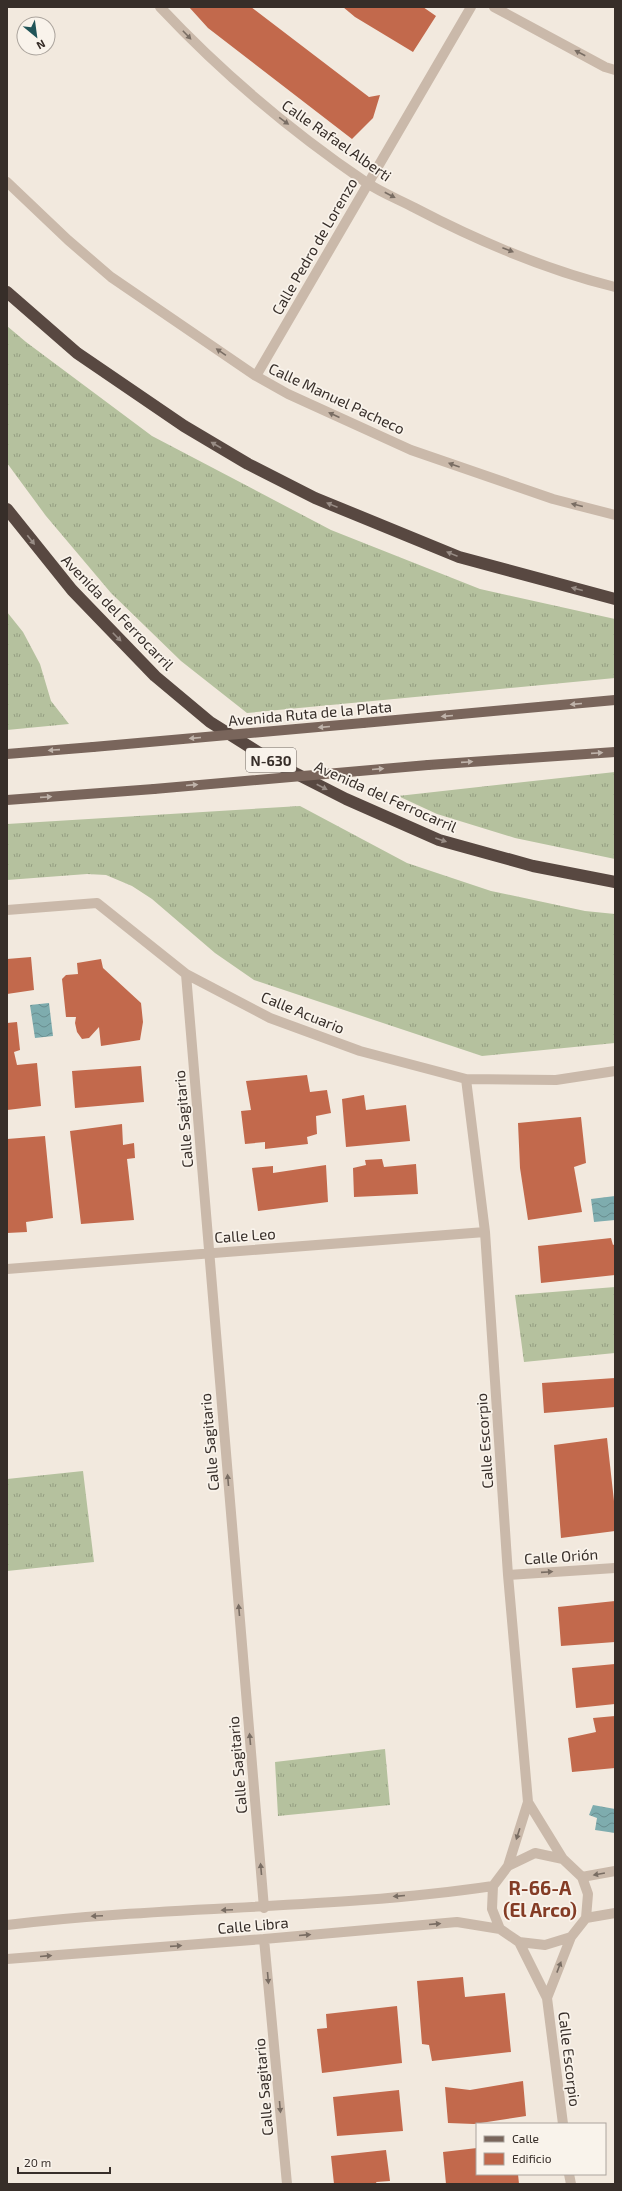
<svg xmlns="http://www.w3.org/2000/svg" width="622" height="2191" font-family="'Exo 2',sans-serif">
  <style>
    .grass { fill: url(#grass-tufts) }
    .water { fill: url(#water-waves) }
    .building { fill: #c2694c }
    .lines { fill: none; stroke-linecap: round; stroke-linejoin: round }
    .street { stroke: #cab9aa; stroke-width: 10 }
    .primary { stroke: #79655b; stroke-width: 10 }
    .highway { stroke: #584841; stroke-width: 12 }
    .primary-bridge { stroke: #79655b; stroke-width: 10 }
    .oneway { fill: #796d63 }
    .oneway2 { fill: #988c85 }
    .oneway3 { fill: #bfb3aa }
    .labels { text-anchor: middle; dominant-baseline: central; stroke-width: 3.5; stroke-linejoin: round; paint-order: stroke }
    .shield { fill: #f9f3eb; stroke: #716963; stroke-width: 1 }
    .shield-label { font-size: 14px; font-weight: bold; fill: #372e29 }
    .street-label { font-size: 15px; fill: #372e29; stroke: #f9f3eb }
    .district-label { font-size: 19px; font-weight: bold; fill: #843c25; stroke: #f9f3eb }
  </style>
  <defs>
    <pattern id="grass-tufts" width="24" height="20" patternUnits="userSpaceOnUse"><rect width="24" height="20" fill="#b5c19e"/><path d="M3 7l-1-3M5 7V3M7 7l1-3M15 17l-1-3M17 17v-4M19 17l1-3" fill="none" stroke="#949d81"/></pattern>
    <pattern id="water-waves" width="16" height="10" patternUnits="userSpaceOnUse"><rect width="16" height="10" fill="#7eacae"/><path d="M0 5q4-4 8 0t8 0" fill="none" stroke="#688c8e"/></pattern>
  </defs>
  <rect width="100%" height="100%" fill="#f2e9de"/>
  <!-- grass -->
  <path class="grass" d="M 7,326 L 26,342 L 152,436 L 331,530 L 480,589 L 615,619 L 615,678 L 247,713 L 181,661 L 111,593 L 46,516 L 7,463 Z
    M 7,612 L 23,632 L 40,664 L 51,701 L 69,724 L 7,730 Z
    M 615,772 L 615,859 L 515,838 L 437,814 L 398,796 Z
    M 300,806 L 407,863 L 491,891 L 585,911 L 615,914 L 615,1043 L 482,1056 L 254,980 L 215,953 L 152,899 L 132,886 L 106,875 L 87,874 L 7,880 L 7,824 Z
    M 615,1287 L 615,1353 L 524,1362 L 515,1295 Z
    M 83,1471 L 94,1562 L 7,1571 L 7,1479 Z
    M 385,1749 L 390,1805 L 278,1816 L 275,1762 Z"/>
  <!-- water -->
  <path class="water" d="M 49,1003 L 53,1036 L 35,1038 L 30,1005 Z
    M 615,1196 L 615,1220 L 594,1222 L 591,1199 Z
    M 593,1805 L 615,1809 L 615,1833 L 595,1830 L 597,1818 L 589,1815 Z"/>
  <!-- building -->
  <path class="building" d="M 189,7 L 251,7 L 369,97 L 380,95 L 373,118 L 352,139 L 208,28 Z
    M 343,7 L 423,7 L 436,16 L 413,52 L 355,17 Z
    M 31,957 L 34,990 L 7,994 L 7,959 Z
    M 101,959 L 103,968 L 141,1003 L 143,1022 L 140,1040 L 101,1046 L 99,1027 L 89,1038 L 82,1039 L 77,1032 L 75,1023 L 76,1017 L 66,1017 L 62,979 L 66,975 L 78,974 L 77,963 Z
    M 17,1022 L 20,1050 L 14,1052 L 17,1065 L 37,1063 L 41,1106 L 7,1110 L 7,1023 Z
    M 141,1066 L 144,1102 L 75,1108 L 72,1071 Z
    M 307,1075 L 310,1092 L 327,1090 L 331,1113 L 316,1116 L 317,1134 L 307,1137 L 308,1144 L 265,1149 L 265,1142 L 245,1144 L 241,1111 L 251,1110 L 246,1081 Z
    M 364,1095 L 366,1110 L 406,1105 L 410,1141 L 346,1147 L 342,1099 Z
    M 581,1117 L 586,1163 L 574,1167 L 582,1212 L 528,1220 L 520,1168 L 518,1123 Z
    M 122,1124 L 123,1145 L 134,1143 L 135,1158 L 127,1159 L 134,1220 L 81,1224 L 70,1131 Z
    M 45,1136 L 53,1218 L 26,1222 L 27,1232 L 7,1233 L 7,1139 Z
    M 382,1159 L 384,1167 L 416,1164 L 418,1194 L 354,1197 L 353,1168 L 366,1165 L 365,1160 Z
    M 326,1165 L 328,1202 L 258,1211 L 252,1168 L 273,1166 L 273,1173 Z
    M 611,1238 L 613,1245 L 615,1244 L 615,1275 L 541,1283 L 538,1246 Z
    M 615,1378 L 615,1407 L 544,1413 L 542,1383 Z
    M 607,1438 L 615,1510 L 615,1531 L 561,1538 L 554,1445 Z
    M 615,1601 L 615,1642 L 561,1646 L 558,1607 Z
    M 615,1664 L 615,1704 L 576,1708 L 572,1668 Z
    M 615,1716 L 615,1768 L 572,1772 L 568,1738 L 596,1732 L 593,1718 Z
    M 463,1977 L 465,1997 L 505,1993 L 511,2052 L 432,2061 L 429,2045 L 422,2044 L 417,1981 Z
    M 397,2006 L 402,2063 L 322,2073 L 317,2029 L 327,2028 L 326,2014 Z
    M 523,2081 L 526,2116 L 474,2124 L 448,2123 L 445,2087 L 470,2090 Z
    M 399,2090 L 403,2131 L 337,2136 L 333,2097 Z
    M 477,2148 L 477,2174 L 518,2174 L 519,2184 L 446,2184 L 443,2152 Z
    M 386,2150 L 390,2181 L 376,2182 L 377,2184 L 334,2184 L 331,2156 Z"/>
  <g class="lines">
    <!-- street -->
    <path class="street" d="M 160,7 C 222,73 292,132 367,183 C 382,193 400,200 415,208 C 478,241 547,270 615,287
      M 494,7 L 605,67 L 615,70
      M 7,182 L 68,240 L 111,277 L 256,376 L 288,394 L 411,450 L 553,499 L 615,515
      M 256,376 L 471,7
      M 7,910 L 97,903 L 186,974 L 270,1018 L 360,1051 L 466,1079 L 556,1080 L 615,1071
      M 186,974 L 264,1908
      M 466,1079 L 485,1232 L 508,1575 L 528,1802 L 508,1866
      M 7,1269 L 485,1232
      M 508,1575 L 615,1568
      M 528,1802 L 563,1859
      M 535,1853 L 563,1859 L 582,1877 L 588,1894 L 586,1918 L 571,1937 L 545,1945 L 519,1942 L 500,1929 L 492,1909 L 493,1886 L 508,1866 Z
      M 582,1877 L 615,1871
      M 586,1918 L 615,1913
      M 7,1925 C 168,1905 332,1910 493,1886
      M 264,1939 L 287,2184
      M 519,1942 L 547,1998 L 563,2124
      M 7,1959 L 264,1939 L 457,1922 L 500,1929
      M 547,1998 L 571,1937
      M 569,2174 L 571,2184"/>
    <!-- primary -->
    <path class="primary" d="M 363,723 L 615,700
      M 7,754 L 93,747
      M 428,765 L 615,752
      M 7,800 L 154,789"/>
    <!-- highway -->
    <path class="highway" d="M 7,292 L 77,353 L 184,426 L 248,464 L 315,498 L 459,557 L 615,599
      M 7,509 L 72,590 L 155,676 L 210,722 L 277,764 L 346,799 L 439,840 L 533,866 L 615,882"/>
    <!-- primary-bridge -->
    <path class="primary-bridge" d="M 93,747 L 363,723
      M 154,789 L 428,765"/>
  </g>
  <!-- one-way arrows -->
  <defs><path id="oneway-solid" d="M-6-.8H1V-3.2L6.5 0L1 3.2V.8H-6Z"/></defs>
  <g class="oneway">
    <use href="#oneway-solid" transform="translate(187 35) rotate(46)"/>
    <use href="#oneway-solid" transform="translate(580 53) rotate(-152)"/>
    <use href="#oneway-solid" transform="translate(284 121) rotate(36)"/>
    <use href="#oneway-solid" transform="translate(390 195) rotate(28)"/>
    <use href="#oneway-solid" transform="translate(508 250) rotate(21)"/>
    <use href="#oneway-solid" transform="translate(221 352) rotate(-146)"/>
    <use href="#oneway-solid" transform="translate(334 415) rotate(-156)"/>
    <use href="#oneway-solid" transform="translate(454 465) rotate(-160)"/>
    <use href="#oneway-solid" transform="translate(577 505) rotate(-166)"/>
    <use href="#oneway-solid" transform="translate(228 1480) rotate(-95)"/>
    <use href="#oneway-solid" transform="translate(547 1572) rotate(-4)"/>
    <use href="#oneway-solid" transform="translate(239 1610) rotate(-95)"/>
    <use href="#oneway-solid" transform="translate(250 1739) rotate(-95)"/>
    <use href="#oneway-solid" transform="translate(518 1834) rotate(108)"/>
    <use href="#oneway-solid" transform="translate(261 1869) rotate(-95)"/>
    <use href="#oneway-solid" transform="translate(599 1874) rotate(170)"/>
    <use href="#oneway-solid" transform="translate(399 1896) rotate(175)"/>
    <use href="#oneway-solid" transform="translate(227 1910) rotate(177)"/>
    <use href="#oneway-solid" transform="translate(97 1916) rotate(177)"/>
    <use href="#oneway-solid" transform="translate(435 1924) rotate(-5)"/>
    <use href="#oneway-solid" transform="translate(305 1935) rotate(-5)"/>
    <use href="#oneway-solid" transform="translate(176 1946) rotate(-4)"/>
    <use href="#oneway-solid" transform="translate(46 1956) rotate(-5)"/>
    <use href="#oneway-solid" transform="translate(559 1967) rotate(-69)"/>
    <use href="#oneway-solid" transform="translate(268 1978) rotate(85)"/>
    <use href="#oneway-solid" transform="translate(280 2107) rotate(85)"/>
  </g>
  <g class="oneway2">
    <use href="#oneway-solid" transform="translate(216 445) rotate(-150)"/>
    <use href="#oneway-solid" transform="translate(332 505) rotate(-158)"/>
    <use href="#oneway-solid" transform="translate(31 540) rotate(52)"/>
    <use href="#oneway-solid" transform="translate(452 554) rotate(-158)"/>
    <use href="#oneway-solid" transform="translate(577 589) rotate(-165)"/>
    <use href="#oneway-solid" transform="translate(117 637) rotate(45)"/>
    <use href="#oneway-solid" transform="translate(322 787) rotate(27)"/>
    <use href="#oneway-solid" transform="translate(441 840) rotate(19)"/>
  </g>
  <g class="oneway3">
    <use href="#oneway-solid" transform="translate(576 704) rotate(175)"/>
    <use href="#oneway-solid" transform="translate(447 716) rotate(175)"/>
    <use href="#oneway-solid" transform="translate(324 727) rotate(175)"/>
    <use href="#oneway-solid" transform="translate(195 738) rotate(175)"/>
    <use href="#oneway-solid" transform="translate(54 750) rotate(176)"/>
    <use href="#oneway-solid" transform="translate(597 753) rotate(-4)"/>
    <use href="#oneway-solid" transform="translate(467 762) rotate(-4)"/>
    <use href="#oneway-solid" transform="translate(378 769) rotate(-5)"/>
    <use href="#oneway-solid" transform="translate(192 785) rotate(-5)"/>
    <use href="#oneway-solid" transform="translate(46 797) rotate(-4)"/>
  </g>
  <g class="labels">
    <!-- shield labels -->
    <rect class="shield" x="246" y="748" width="50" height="24" rx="3"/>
    <g class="shield-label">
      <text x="271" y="760">N-630</text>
    </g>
    <!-- street labels -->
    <g class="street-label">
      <text transform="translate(337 140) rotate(35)">Calle Rafael Alberti</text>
      <text transform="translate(314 246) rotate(-60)">Calle Pedro de Lorenzo</text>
      <text transform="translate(337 398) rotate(25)">Calle Manuel Pacheco</text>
      <text transform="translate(118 612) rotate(46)">Avenida del Ferrocarril</text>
      <text transform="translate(310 713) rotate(-5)">Avenida Ruta de la Plata</text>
      <text transform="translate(386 796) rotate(24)">Avenida del Ferrocarril</text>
      <text transform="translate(303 1012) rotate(22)">Calle Acuario</text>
      <text transform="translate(183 1119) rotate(-95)">Calle Sagitario</text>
      <text transform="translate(245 1235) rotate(-4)">Calle Leo</text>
      <text transform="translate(484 1441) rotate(-94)">Calle Escorpio</text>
      <text transform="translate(209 1442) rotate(-95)">Calle Sagitario</text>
      <text transform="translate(561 1556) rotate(-4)">Calle Orión</text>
      <text transform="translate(237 1765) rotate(-95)">Calle Sagitario</text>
      <text transform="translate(253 1925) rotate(-5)">Calle Libra</text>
      <text transform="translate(570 2059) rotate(83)">Calle Escorpio</text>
      <text transform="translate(263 2087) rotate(-95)">Calle Sagitario</text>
    </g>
    <!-- district labels -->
    <g class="district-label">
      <text x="540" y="1887">R-66-A<tspan x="540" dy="22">(El Arco)</tspan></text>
    </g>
  </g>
  <!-- border -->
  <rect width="622" height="2191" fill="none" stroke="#372e29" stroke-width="16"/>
  <!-- legend -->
  <rect x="476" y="2123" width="130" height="52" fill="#f9f3eb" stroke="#aba49d"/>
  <rect x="484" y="2136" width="20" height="6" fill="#79655b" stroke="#aba49d"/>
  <text x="512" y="2143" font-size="12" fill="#372e29">Calle</text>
  <rect x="484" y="2153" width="20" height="12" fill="#c2694c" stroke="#aba49d"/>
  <text x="512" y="2163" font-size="12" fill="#372e29">Edificio</text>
  <!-- north arrow -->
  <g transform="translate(36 36) rotate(151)"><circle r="19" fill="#f9f3eb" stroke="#aba49d"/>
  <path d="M0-3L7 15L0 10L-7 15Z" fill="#205458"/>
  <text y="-6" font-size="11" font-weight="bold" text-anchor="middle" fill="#372e29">N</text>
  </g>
  <!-- scale -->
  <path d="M18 2167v6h92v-6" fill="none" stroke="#372e29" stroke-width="2"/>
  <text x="24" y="2167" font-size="12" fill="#372e29" stroke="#f9f3eb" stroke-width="3" paint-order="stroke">20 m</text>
</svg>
